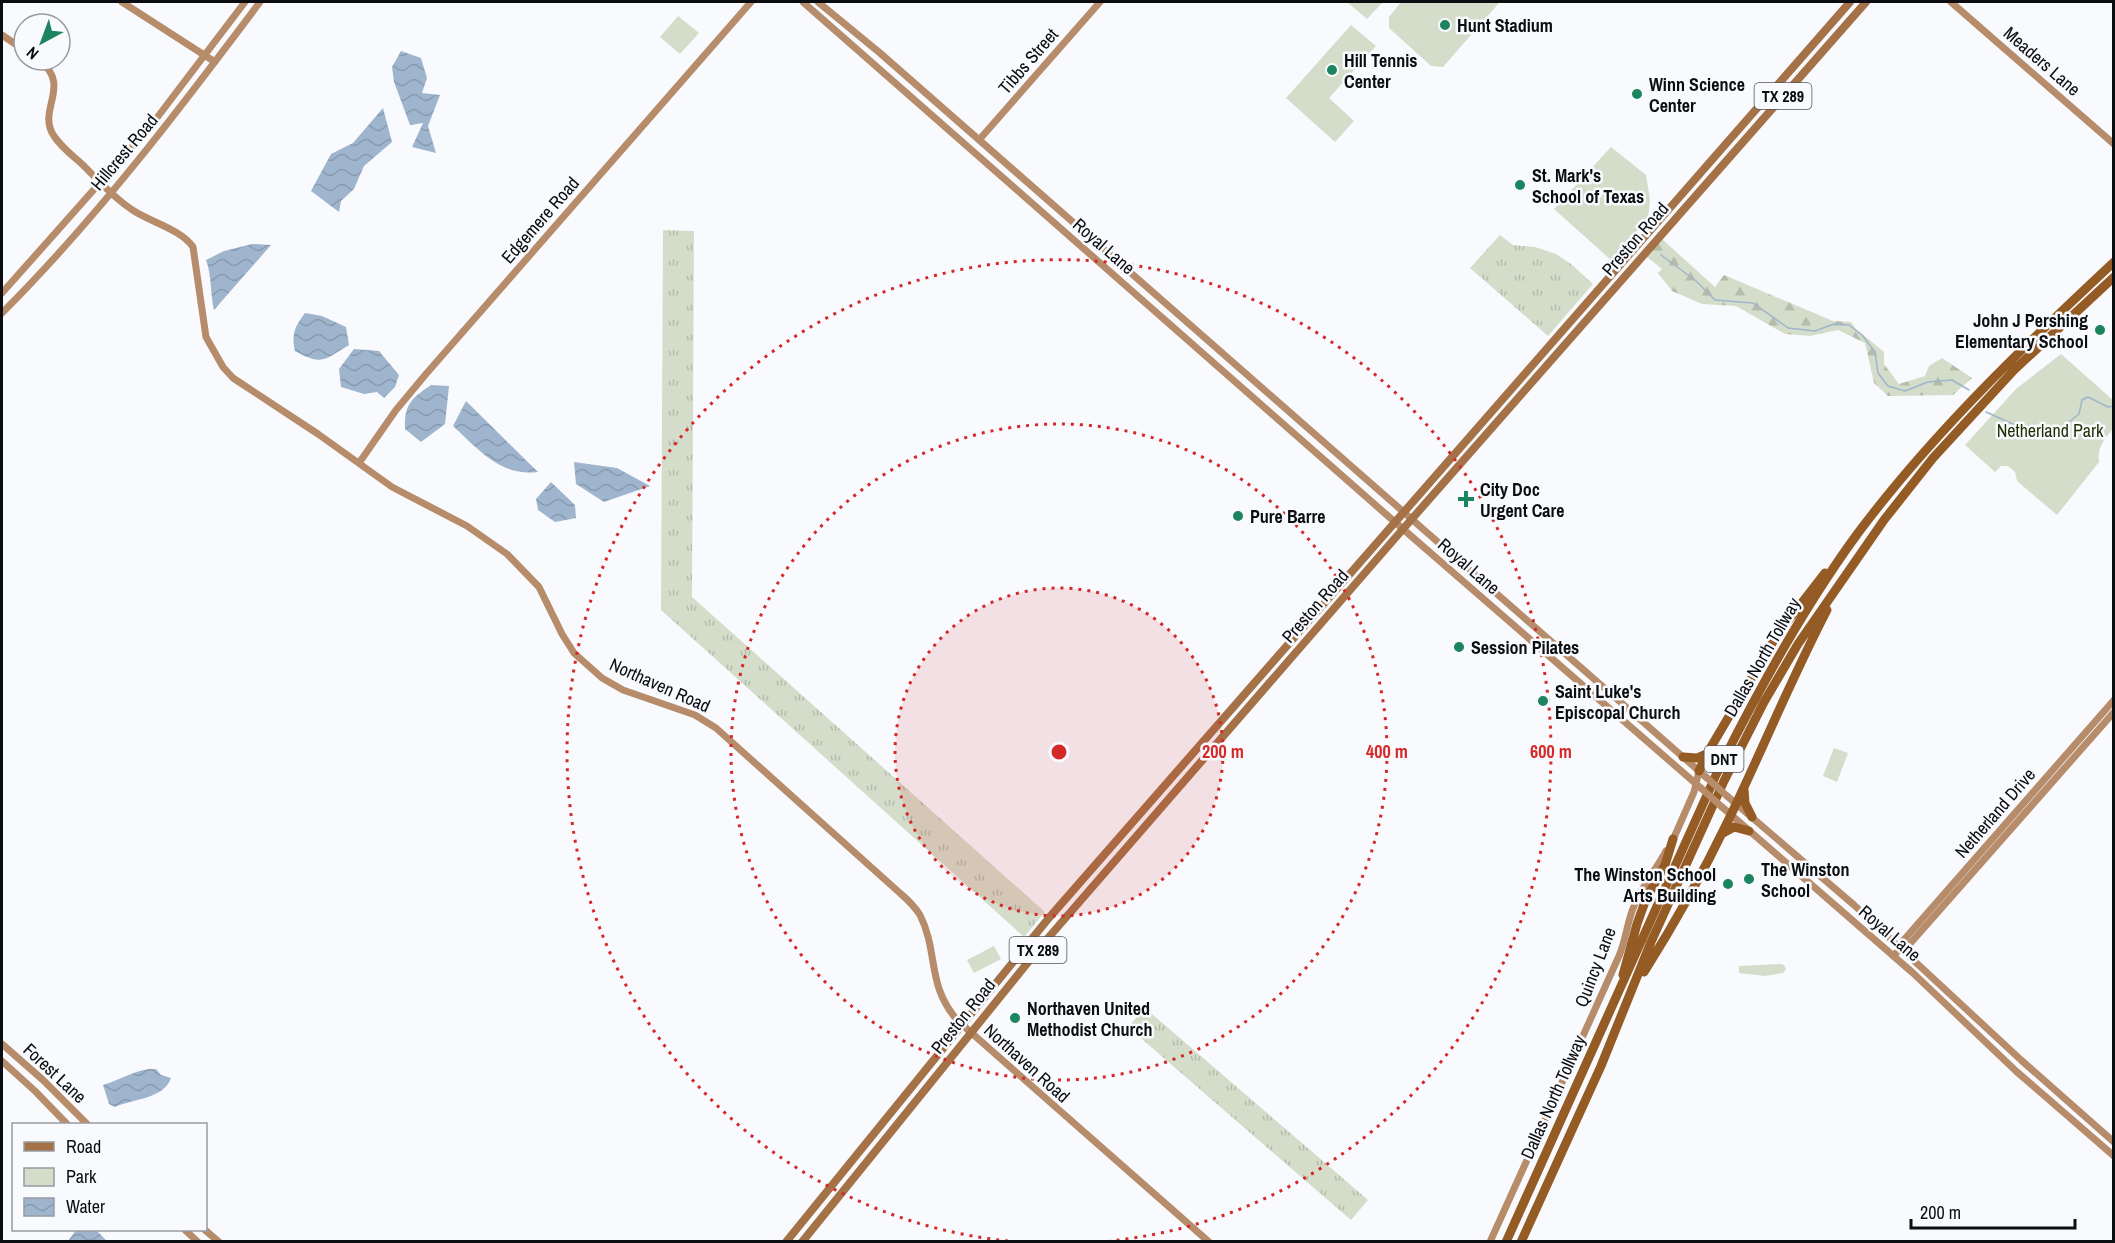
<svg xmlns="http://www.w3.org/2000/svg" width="2115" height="1243" font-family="'Archivo Narrow',sans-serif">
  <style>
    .grass { fill: url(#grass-tufts) }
    .forest { fill: url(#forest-firs) }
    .green { fill: #d4ddca }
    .water { fill: url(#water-waves) }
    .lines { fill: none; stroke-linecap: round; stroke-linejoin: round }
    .stream { stroke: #9fb5cd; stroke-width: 1.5 }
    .secondary { stroke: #b68c6b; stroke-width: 7 }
    .primary { stroke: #a57247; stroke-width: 8 }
    .highway { stroke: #955b25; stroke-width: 9 }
    .secondary-bridge { stroke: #b68c6b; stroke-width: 7 }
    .ring { fill: none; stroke: #d62828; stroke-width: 3; stroke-dasharray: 3 6 }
    .poi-dot { fill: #1c845f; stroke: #f8fafe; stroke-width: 2 }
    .labels { text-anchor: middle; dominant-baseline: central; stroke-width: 5; stroke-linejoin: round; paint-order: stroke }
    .shield { fill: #f8fafe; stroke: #525457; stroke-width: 1.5 }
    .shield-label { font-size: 16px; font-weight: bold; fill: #0b0d10 }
    .poi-label { font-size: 18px; font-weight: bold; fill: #0b0d10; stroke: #f8fafe; text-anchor: start }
    .street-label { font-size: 18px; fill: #0b0d10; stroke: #f8fafe }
    .park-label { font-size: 18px; fill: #1e3002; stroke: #f8fafe }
    .centre { fill: #d62828; stroke: #f8fafe; stroke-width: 3 }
    .ring-label { font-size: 18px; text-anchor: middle; font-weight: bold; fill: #d62828; stroke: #f8fafe; stroke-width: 5; stroke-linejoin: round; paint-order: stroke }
  </style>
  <defs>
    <pattern id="grass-tufts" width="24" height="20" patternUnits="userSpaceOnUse" patternTransform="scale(1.5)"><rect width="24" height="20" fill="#d4ddca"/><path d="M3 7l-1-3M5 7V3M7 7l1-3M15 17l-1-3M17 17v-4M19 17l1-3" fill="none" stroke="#b5bcac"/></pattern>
    <pattern id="forest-firs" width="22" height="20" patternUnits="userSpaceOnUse" patternTransform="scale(1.5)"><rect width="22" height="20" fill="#d4ddca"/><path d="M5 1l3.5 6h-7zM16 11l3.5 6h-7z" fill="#b5bcac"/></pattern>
    <pattern id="water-waves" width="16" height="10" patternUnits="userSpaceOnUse" patternTransform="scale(1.5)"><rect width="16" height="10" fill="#9fb5cd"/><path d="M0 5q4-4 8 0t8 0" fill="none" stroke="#889aaf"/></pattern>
  </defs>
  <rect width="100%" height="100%" fill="#f8fafe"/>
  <!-- grass -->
  <path class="grass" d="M 663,230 L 694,231 L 692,597 L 1045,912 L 1024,937 L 661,610 Z
    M 1500,235 L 1513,245 L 1535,247 L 1556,254 L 1571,264 L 1593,284 L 1548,336 L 1470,268 Z
    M 1145,1008 L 1368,1200 L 1351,1220 L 1128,1027 Z"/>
  <!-- forest -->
  <path class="forest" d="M 1662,239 L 1715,287 L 1724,275 L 1833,321 L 1851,322 L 1856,329 L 1884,352 L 1884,364 L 1899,384 L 1925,376 L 1929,366 L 1942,358 L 1972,378 L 1953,395 L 1888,396 L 1874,383 L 1865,343 L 1838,330 L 1810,336 L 1785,334 L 1736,306 L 1702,304 L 1672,291 L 1658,273 L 1662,269 L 1647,257 Z"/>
  <!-- green -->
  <path class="green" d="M 1347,2 L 1383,2 L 1367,19 Z
    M 1401,2 L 1500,2 L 1443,67 L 1431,66 L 1389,28 L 1389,17 Z
    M 678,16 L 699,33 L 680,54 L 660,37 Z
    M 1351,25 L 1376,46 L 1329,98 L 1354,121 L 1335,142 L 1286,98 Z
    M 1611,147 L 1646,175 L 1650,200 L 1648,218 L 1611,260 L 1554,209 Z
    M 2061,354 L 2113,400 L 2114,428 C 2104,439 2097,448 2099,462 L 2057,515 L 2017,481 L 2015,472 L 2008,466 L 2001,466 L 1995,472 L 1965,445 L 2016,389 Z
    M 1834,748 L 1848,753 L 1837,782 L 1823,776 Z
    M 994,946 L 1001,959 L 974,973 L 967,960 Z
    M 1781,964 L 1784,965 L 1786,969 L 1783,973 L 1765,976 L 1739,973 L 1739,966 Z"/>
  <!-- water -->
  <path class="water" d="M 401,51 L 421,58 L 427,78 L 422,93 L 440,95 L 428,126 L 436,153 L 412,147 L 423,123 L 410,125 L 394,82 L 392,67 Z
    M 383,108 L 392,142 L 364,166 L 354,189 L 341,201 L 339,212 L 311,191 L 331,154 L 353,143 Z
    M 252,244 L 271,245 L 214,310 C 210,293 212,276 206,260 L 224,251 Z
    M 305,313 L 322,316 L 346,327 L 349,345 C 324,360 322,366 295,351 C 291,335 295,326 305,313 Z
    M 354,349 L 379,351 L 399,375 L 395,387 L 384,398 L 377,392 L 364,394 L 341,387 L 339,369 Z
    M 431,385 L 449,386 L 445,424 L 421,442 L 405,429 C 404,404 412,398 431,385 Z
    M 466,401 L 538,472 C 501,477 478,449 453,426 Z
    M 574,462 L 617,468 L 650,486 L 604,502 L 576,484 Z
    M 551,482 L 575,505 L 576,518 L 555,522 L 538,510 L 536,499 Z
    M 149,1069 L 156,1069 L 161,1075 L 171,1078 C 164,1099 132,1099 115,1107 L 109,1104 L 103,1085 C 120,1080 131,1072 149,1069 Z
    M 76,1230 L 96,1230 L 107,1241 L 68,1241 Z"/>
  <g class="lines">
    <!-- stream -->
    <path class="stream" d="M 1661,255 L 1696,281 L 1715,300 L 1753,303 L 1788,328 L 1815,331 L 1834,324 L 1849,325 L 1862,335 L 1875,352 L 1878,373 L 1888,386 L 1905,391 L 1928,382 L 1952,380 L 1969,390
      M 1986,412 L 2017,426 L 2064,426 L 2079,414 L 2082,400 L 2088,397 L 2108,407 L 2114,406"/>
    <!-- secondary -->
    <path class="secondary" d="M 122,2 L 215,62
      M 803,2 L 1388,516 L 1702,789
      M 818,2 L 880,53 L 1707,778
      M 1951,2 L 2114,144
      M 2,35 L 24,50
      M 39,60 C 73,86 36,110 54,136 C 61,147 73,156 83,165 C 99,181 115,199 134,211 C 151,222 182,230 193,247 L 206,337 L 223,367 L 233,378 L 318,434 L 392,487 L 467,526 L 507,554 L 539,587 L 562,634 L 574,653 L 602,678 L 623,690 L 695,715 L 716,728 L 901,894 C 908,900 915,907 920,915 C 939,953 926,985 958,1021 L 1209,1242
      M 979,140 L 1100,2
      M 2,293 L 153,123 L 245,2
      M 2,313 C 97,218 179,110 260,2
      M 359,463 L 396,410 L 426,374 L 751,2
      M 1727,796 L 1854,905 L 2021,1060 L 2114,1142
      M 1722,807 L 1913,973 L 2017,1072 L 2114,1156
      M 1672,842 L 1694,792 L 1699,771
      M 1901,948 L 1908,946 L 2114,712
      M 1893,956 L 1901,948 L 1902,942 L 2114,700
      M 2,1044 L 43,1080 L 87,1124
      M 2,1061 L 35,1091 L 67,1124
      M 185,1230 L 198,1242
      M 205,1230 L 219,1242
      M 1490,1242 L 1619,956 C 1626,940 1627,922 1634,906 C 1642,886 1656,870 1666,851"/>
    <!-- primary -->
    <path class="primary" d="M 786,1242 L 1048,919 L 1850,2
      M 802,1242 L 1042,945 L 1403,529 L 1866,2"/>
    <!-- highway -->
    <path class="highway" d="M 1683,757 L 1697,758 L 1706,754
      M 1699,771 L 1708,752 L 1777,635 L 1825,573
      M 1744,789 L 1745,803 L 1752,817
      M 1723,833 L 1734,827 L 1749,831
      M 1644,972 C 1675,923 1703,873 1728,821 C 1762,751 1791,679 1827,610
      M 1623,975 L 1637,924 L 1646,899 L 1665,865 L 1673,839
      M 1506,1242 L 1716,775 C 1757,692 1803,608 1858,533 C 1933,433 2023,347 2114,262
      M 1521,1242 L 1601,1066 L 1651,942 L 1724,781 L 1764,702 L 1798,644 L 1884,520 L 1933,458 L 2014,370 L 2114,277"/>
    <!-- secondary-bridge -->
    <path class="secondary-bridge" d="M 1707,778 L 1727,796
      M 1702,789 L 1722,807"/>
  </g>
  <!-- distance rings -->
  <circle cx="1059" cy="752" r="164" fill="#d62828" fill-opacity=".12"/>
  <g class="ring">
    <circle cx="1059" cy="752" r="164"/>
    <circle cx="1059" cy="752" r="328"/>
    <path d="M1008 1241A492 492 0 1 1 1110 1241"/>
  </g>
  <!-- markers -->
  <g class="poi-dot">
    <circle cx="1445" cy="25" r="6"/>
    <circle cx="1332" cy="70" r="6"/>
    <circle cx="1637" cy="94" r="6"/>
    <circle cx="1520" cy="185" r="6"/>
    <circle cx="2100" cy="330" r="6"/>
    <path d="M1463 490h6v6h6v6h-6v6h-6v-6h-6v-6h6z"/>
    <circle cx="1238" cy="516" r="6"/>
    <circle cx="1459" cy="647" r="6"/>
    <circle cx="1543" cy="701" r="6"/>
    <circle cx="1749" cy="879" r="6"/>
    <circle cx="1728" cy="884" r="6"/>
    <circle cx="1015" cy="1018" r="6"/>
  </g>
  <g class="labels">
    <!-- shield labels -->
    <g class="shield">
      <rect x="1754.5" y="83" width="57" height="26" rx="4.5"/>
      <rect x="1704.5" y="746" width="39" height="26" rx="4.5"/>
      <rect x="1009.5" y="937" width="57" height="26" rx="4.5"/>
    </g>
    <g class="shield-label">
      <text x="1783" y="96">TX 289</text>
      <text x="1724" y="759">DNT</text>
      <text x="1038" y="950">TX 289</text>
    </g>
    <!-- poi labels -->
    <g class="poi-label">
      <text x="1457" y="25">Hunt Stadium</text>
      <text x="1344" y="60">Hill Tennis<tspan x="1344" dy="21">Center</tspan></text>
      <text x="1649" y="84">Winn Science<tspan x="1649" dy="21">Center</tspan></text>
      <text x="1532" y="175">St. Mark's<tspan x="1532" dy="21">School of Texas</tspan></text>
      <text x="2088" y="320" text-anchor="end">John J Pershing<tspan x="2088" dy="21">Elementary School</tspan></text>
      <text x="1480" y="489">City Doc<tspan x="1480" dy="21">Urgent Care</tspan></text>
      <text x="1250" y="516">Pure Barre</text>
      <text x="1471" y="647">Session Pilates</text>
      <text x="1555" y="691">Saint Luke's<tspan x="1555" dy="21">Episcopal Church</tspan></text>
      <text x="1761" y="869">The Winston<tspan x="1761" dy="21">School</tspan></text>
      <text x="1716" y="874" text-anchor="end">The Winston School<tspan x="1716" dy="21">Arts Building</tspan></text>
      <text x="1027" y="1008">Northaven United<tspan x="1027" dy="21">Methodist Church</tspan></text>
    </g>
    <!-- street labels -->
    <g class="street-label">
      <text transform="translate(1028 61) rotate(-49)">Tibbs Street</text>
      <text transform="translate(2042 61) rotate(41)">Meaders Lane</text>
      <text transform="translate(124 152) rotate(-50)">Hillcrest Road</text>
      <text transform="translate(540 220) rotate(-49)">Edgemere Road</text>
      <text transform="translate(1635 239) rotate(-49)">Preston Road</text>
      <text transform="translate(1104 246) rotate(41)">Royal Lane</text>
      <text transform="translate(1469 566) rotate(41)">Royal Lane</text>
      <text transform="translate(1315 606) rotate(-49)">Preston Road</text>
      <text transform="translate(1762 657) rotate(-60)">Dallas North Tollway</text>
      <text transform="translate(660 685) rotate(24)">Northaven Road</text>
      <text transform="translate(1995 813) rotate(-49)">Netherland Drive</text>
      <text transform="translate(1890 933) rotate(41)">Royal Lane</text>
      <text transform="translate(1595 967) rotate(-69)">Quincy Lane</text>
      <text transform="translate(963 1016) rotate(-51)">Preston Road</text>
      <text transform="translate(1027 1063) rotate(42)">Northaven Road</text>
      <text transform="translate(55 1073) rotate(43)">Forest Lane</text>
      <text transform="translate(1553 1097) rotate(-66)">Dallas North Tollway</text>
    </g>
    <!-- park labels -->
    <g class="park-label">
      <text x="2050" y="430">Netherland Park</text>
    </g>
  </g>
  <circle cx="1059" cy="752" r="9" class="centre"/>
  <g class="ring-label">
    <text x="1223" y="758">200 m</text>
    <text x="1387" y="758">400 m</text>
    <text x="1551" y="758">600 m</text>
  </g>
  <!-- border -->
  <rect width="2115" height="1243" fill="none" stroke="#0b0d10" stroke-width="6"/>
  <!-- legend -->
  <rect x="12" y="1123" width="195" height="108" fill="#f8fafe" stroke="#999b9f" stroke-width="1.5"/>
  <rect x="24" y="1142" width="30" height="9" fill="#a57247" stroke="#999b9f" stroke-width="1.5"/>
  <text x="66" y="1153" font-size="18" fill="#0b0d10">Road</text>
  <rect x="24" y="1168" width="30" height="18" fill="#d4ddca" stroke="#999b9f" stroke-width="1.5"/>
  <text x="66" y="1183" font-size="18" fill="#0b0d10">Park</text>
  <rect x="24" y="1198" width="30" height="18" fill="url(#water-waves)" stroke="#999b9f" stroke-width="1.5"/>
  <text x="66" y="1213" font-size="18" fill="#0b0d10">Water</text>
  <!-- north arrow -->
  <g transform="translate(42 42) rotate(221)"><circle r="28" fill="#f8fafe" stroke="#999b9f" stroke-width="1.5"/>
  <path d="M0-4.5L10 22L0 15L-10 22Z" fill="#1c845f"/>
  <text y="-9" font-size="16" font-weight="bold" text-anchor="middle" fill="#0b0d10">N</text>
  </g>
  <!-- scale -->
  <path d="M1911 1219v9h164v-9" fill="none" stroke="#0b0d10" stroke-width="3"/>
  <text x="1920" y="1219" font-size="18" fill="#0b0d10" stroke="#f8fafe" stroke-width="4.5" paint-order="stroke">200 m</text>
</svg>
